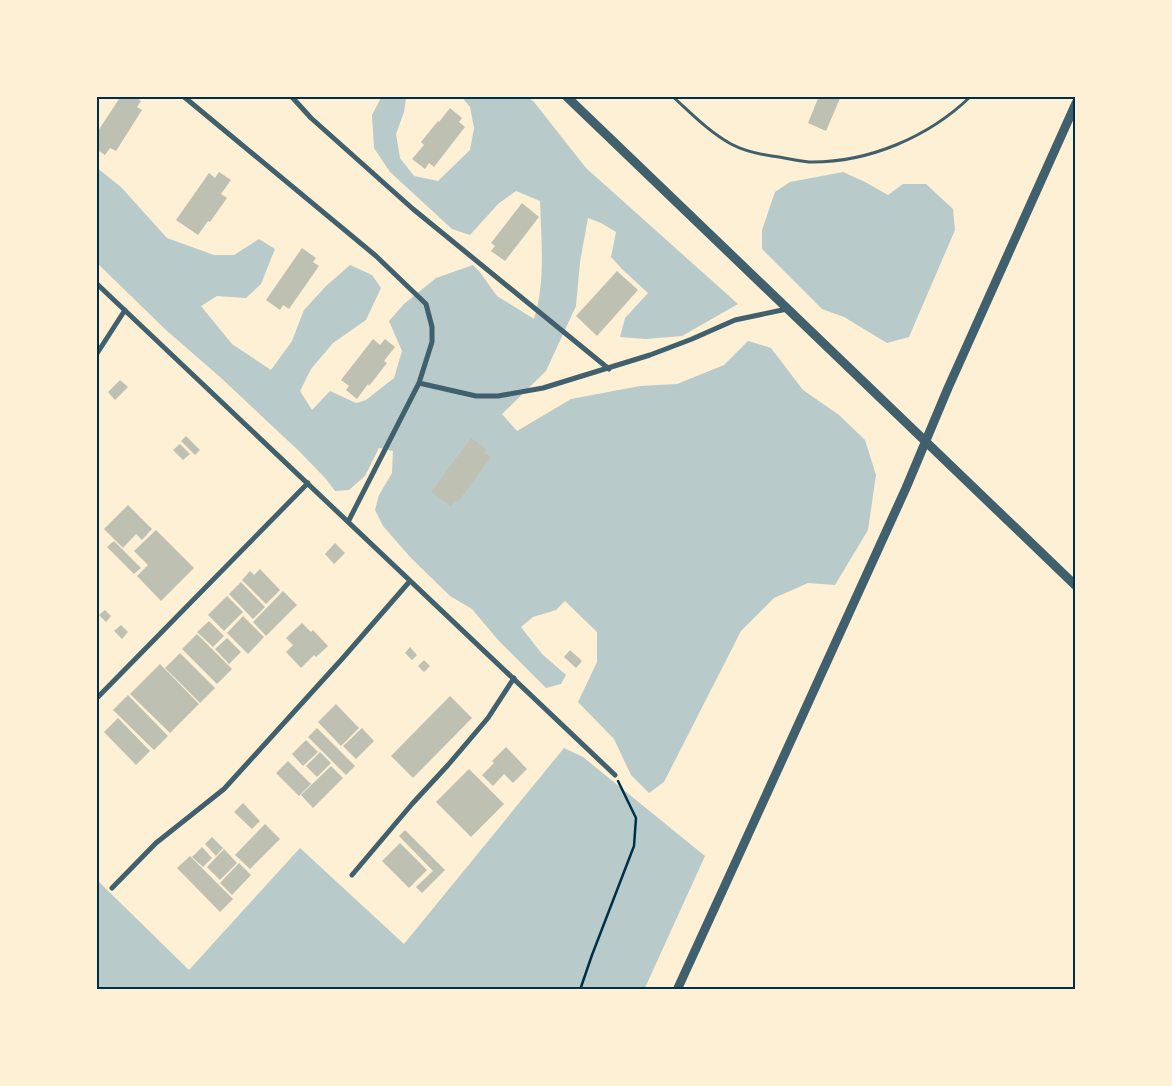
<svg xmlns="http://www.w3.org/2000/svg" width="1172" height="1086" font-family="'Roboto Condensed',sans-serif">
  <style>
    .green { fill: #b9caca }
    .building { fill: #bec0b2 }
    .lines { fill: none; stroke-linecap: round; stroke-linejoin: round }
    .path { stroke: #003049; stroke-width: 2.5 }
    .service { stroke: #3f606c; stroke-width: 3 }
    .minor { stroke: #3f606c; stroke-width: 5 }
    .tertiary { stroke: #3f606c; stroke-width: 9 }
    .neatline { fill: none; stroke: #003049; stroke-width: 2 }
  </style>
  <rect width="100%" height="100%" fill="#fdf0d5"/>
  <!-- green -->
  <path class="green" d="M 382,96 L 403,96 L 406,99 L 404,112 L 396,134 L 400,158 L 414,176 L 438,181 L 470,150 L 474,128 L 470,107 L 461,96 L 527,96 L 534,102 L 586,168 L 738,304 L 682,336 L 646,339 L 620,337 L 625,318 L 648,293 L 623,270 L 611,257 L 616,232 L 601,223 L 588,218 L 580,262 L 576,306 L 546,371 L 502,414 L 517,431 L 571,399 L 640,386 L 677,384 L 724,365 L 748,341 L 771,348 L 803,390 L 839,415 L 865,440 L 876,475 L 868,530 L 835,585 L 808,583 L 774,598 L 741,631 L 664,782 L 649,793 L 631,775 L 614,739 L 578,702 L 597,662 L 597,632 L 565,601 L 556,610 L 533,617 L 521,627 L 542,654 L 566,675 L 561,684 L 546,688 L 498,640 L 472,609 L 450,596 L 411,558 L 383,526 L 375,510 L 379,495 L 392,473 L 393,451 L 379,448 L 365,476 L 349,490 L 335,491 L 326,479 L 300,452 L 220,377 L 167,331 L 96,262 L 96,167 L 121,187 L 167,238 L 214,255 L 234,255 L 259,239 L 275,249 L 261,284 L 246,298 L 217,296 L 201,306 L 232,344 L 271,370 L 292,341 L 304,310 L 326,286 L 350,265 L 372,275 L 381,288 L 366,320 L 333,343 L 311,369 L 300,391 L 312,410 L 330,391 L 356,403 L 366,400 L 394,378 L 402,351 L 389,321 L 404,304 L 436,278 L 473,265 L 479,271 L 497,296 L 534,319 C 546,281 541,240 540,201 L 516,191 L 498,204 L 470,235 L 452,229 L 390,172 L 374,148 L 372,115 Z
    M 843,172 L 865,182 L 888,195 L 903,184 L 926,184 L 953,209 L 955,230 L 909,337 L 887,343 L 844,317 L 822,309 L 762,249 L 762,230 L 775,192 L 790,182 Z
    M 564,748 L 583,757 L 705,856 L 644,990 L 96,990 L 96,879 L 189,970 L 300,848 L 404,944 Z"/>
  <!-- building -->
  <path class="building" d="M 121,96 L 134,96 L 141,101 L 137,107 L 142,110 L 116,151 L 110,148 L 105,155 L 96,149 L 96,134 Z
    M 819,96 L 841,96 L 826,131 L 808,123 Z
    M 450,108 L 462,118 L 459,122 L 465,127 L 434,167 L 429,163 L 425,169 L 412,159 L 424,145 L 421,142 L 438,121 L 439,122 Z
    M 219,172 L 231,180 L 221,194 L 227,198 L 210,222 L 208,221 L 198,235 L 176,220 L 209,173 L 215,178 Z
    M 522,203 L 539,217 L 505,261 L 491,251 L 495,246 L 491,243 Z
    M 302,248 L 316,258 L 313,262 L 319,266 L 289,309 L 283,305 L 280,310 L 266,300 Z
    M 617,271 L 638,290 L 597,336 L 576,316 Z
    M 373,339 L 380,345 L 385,339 L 395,347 L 384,361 L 387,363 L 369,386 L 368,384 L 357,399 L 346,390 L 349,386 L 341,380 Z
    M 120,380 L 128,387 L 115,400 L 108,392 Z
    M 186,436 L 200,450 L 195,455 L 181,441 Z
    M 471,438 L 486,449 L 484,453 L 491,457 L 458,502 L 455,500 L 451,506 L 431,492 Z
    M 180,444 L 190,454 L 183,460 L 173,450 Z
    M 128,505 L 152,529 L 142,540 L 136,534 L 123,548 L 104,529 Z
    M 156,530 L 194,568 L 161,601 L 137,576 L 148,565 L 134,551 Z
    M 114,541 L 141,568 L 134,574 L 107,547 Z
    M 335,543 L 345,553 L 334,564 L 325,554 Z
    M 260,569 L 280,590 L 266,604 L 242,580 L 250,571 L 254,575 Z
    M 241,582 L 265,607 L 253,619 L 229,594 Z
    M 283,591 L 297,605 L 266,636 L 253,622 Z
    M 227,596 L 243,612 L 224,631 L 208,615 Z
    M 105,610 L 111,616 L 106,622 L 99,615 Z
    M 243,616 L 264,637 L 248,654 L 227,633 Z
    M 209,621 L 224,636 L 213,647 L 197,632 Z
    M 302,623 L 311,632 L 313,630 L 328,646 L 316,657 L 314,655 L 301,668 L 286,652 L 293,645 L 286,638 Z
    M 121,625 L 128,632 L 122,639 L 114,631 Z
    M 197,634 L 232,669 L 217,684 L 182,649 Z
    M 227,638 L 241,652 L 229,664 L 215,649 Z
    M 410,647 L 417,655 L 412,660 L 405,653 Z
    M 570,650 L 582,661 L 576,668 L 564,657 Z
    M 180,653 L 215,688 L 200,703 L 165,668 Z
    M 424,660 L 430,666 L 424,672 L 418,666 Z
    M 160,664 L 199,704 L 170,733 L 130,694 Z
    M 128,695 L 168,736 L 154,750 L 113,710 Z
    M 450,696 L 472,718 L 413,778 L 391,756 Z
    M 336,704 L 359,728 L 341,746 L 318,722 Z
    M 118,718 L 150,751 L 136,765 L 104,732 Z
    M 317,728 L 355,766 L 346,775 L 308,737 Z
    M 362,728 L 374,741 L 356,759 L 343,746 Z
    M 306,740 L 318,752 L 303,766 L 292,754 Z
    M 506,747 L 527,769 L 513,783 L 504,774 L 493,786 L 482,775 L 494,763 L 492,761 Z
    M 320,752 L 331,763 L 317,777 L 306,766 Z
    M 288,761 L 311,784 L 299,796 L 276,773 Z
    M 331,766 L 343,778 L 313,808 L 301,795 Z
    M 469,769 L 504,804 L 471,837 L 436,802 Z
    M 243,803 L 260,821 L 252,829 L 234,812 Z
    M 265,824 L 280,839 L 250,869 L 235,855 Z
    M 405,830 L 445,870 L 422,893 L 416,887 L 433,871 L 399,836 Z
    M 212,837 L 223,848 L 216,856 L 205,844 Z
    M 400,843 L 427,870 L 409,888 L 382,861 Z
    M 202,847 L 212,858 L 203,867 L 192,857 Z
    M 224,849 L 237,863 L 220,880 L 207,867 Z
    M 190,856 L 233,899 L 220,912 L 177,868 Z
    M 239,863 L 251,875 L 232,895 L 220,883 Z"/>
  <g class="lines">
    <!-- path -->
    <path class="path" d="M 580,990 L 592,955 L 634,846 L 636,818 L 618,781"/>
    <!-- service -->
    <path class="service" d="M 672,96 C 691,113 709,132 731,144 C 746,152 762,155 779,157 C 789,159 799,161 809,162 C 868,163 929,137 971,96"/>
    <!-- minor -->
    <path class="minor" d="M 183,96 L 376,256 L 426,304 L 432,327 L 432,342 L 419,383 L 348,522
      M 291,96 L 311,118 L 413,209 L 609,369
      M 96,283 L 615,775
      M 96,355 L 125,310
      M 419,383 L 476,396 L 498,396 L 543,388 L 650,355 L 692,339 L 735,320 L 787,309
      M 96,699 L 308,483
      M 352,875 L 412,804 L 448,765 L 488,718 L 514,678
      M 112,888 L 156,843 L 224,789 L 342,659 L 410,581"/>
    <!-- tertiary -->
    <path class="tertiary" d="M 566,96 L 1076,586
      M 677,990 L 732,870 L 906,488 L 948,388 L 1076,103"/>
  </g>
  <!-- border -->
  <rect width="1172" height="1086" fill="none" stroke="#fdf0d5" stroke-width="195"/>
  <rect x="98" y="98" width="976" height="890" class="neatline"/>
</svg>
